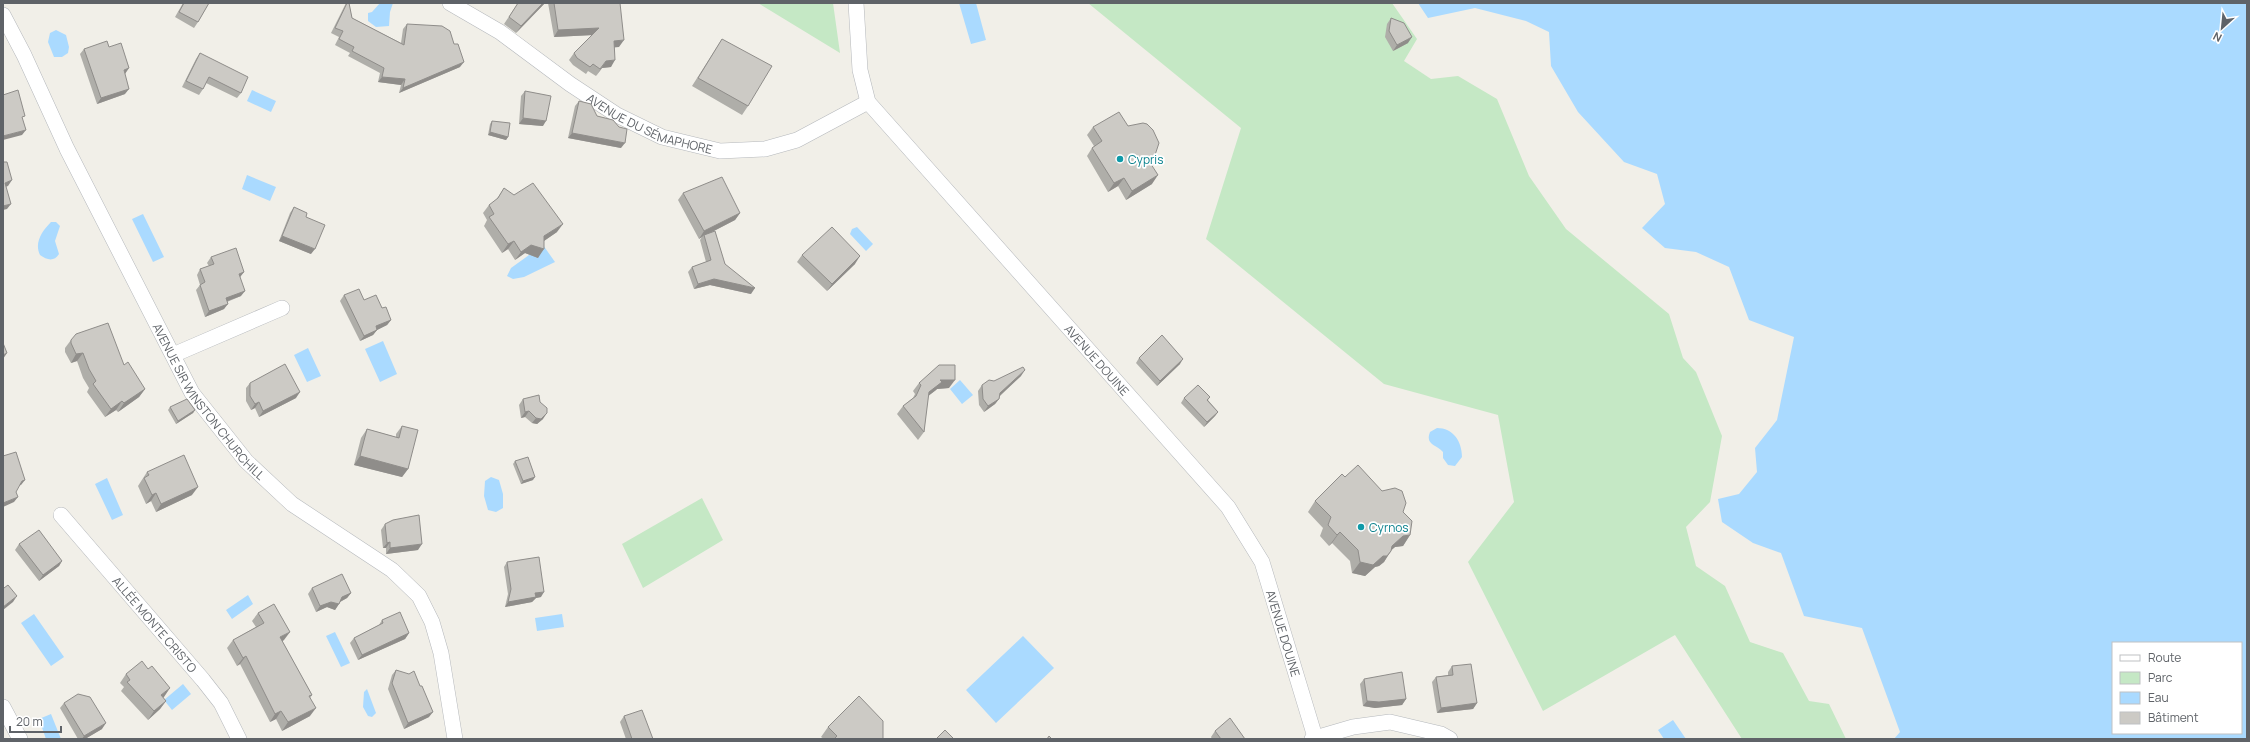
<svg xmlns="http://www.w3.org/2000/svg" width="2250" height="742" font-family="Manrope,sans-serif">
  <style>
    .green { fill: #c5e8c5 }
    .water { fill: #aadaff; fill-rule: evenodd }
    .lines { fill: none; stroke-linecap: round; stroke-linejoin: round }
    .minor-casing { stroke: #b5b8bc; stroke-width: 16 }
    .minor { stroke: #fff; stroke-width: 15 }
    .wall { fill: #afaea9 }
    .shaded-wall { fill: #8f8d8a }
    .building { fill: #cccac5; stroke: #8f8d8a }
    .culture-dot { fill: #0f9aa8; stroke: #fff; stroke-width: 1.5 }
    .labels { text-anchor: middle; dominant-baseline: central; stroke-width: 3.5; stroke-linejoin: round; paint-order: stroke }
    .street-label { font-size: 12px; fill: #5f6368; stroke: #fff }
    .culture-label { font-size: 12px; fill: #0d838f; stroke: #fff; text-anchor: start }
  </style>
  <rect width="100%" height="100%" fill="#f1efe8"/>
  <!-- green -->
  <path class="green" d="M 758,3 L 833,3 L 840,53 Z
    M 1088,3 L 1392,3 L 1417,39 L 1404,61 L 1431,79 L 1458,76 L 1497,99 L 1529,176 L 1566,229 L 1669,314 L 1683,358 L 1696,372 L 1722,436 L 1710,502 L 1686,527 L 1696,566 L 1725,586 L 1750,642 L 1783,653 L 1809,701 L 1829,704 L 1846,739 L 1742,739 L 1675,635 L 1543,711 L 1468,562 L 1514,502 L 1498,415 L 1384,384 L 1206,239 L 1241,128 Z
    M 702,498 L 723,540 L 643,588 L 622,544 Z"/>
  <!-- water -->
  <path class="water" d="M 380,3 L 393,3 L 390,12 L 389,26 L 376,27 L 368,21 L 368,13 L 372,12 Z
    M 959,3 L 976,3 L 986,40 L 971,44 Z
    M 1418,3 L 2247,3 L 2247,739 L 1894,739 L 1900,732 L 1862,628 L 1804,616 L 1781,553 L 1753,543 L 1722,522 L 1718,499 L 1739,494 L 1757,472 L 1755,448 L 1777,420 L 1794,337 L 1749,320 L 1729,267 L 1696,252 L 1665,248 L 1642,228 L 1665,204 L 1657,174 L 1624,162 L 1578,112 L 1551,66 L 1549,32 L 1526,21 L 1475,8 L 1428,18 ZM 2113,643 L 2241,643 L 2241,733 L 2113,733 Z
    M 56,30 L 66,35 L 69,47 L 68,53 L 62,57 L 54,57 L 48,42 L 50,33 Z
    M 252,90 L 276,101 L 271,112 L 247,101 Z
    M 247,175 L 276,187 L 270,201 L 242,189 Z
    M 143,214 L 164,257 L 153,262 L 132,219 Z
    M 51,222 L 56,222 L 60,226 L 55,241 L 59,254 C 54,262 47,260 40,255 C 34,243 42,231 51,222 Z
    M 857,227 L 873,244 L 866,251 L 850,234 L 852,229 Z
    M 543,245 L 555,262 L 524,277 L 513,279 L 507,276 L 511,268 Z
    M 383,341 L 397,374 L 380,382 L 365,349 Z
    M 308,348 L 321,376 L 307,382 L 294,355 Z
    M 960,380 L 973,395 L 962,404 L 950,389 Z
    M 1437,428 C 1453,428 1462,441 1462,457 L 1455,466 L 1448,465 L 1443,458 L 1443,452 C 1436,444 1425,445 1430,432 Z
    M 491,477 L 499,480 L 503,494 L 503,508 L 496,512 L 488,510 L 484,496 L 485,481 Z
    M 107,478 L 123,515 L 112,520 L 95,484 Z
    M 248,595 L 253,604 L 232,619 L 226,610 Z
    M 34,614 L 64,657 L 51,666 L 21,623 Z
    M 562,614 L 564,627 L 537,631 L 535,618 Z
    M 335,632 L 350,663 L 341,667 L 326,636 Z
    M 1023,636 L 1054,668 L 996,723 L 966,690 Z
    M 183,684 L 191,694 L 172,710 L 164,700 Z
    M 367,689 L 376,713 L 372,717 L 368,716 L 363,707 L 364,692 Z
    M 51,714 L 61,739 L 46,739 L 39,719 Z
    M 1673,720 L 1686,739 L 1664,739 L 1658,730 Z"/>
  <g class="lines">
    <!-- minor casing -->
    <g class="minor-casing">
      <g id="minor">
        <path id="s1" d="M 450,3 L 500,32 L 570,84 L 617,115 L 662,137 L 720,151 L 765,149 L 797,140 L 868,102"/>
        <path id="s2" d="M 856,3 L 860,70 L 868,102 L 1228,507 L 1262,562 L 1315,737"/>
        <path id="s3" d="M 3,15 L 24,55 L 67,149 L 192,393 L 246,461 L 292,504 L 392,570 L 419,596 L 432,622 L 441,653 L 455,739"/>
        <path d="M 173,355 L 282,308"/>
        <path id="s4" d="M 61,515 L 203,680 L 221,703 L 239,739"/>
        <path d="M 3,707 L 20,739"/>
        <path d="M 1312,739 L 1353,727 L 1390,722 L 1441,734 L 1450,739"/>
      </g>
    </g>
    <!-- minor -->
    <use href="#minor" class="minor"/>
  </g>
  <!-- wall -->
  <path class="wall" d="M 183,3 L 209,3 L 198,22 L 194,28 L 175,17 Z
    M 346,3 L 349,3 L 352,18 L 401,43 L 403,29 L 407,24 L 460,67 L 399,93 L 401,85 L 378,82 L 380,73 L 348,56 L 350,53 L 335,45 L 339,37 L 331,33 Z
    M 518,3 L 545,3 L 516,33 L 504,24 Z
    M 548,3 L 620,3 L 619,47 L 614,47 L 611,67 L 602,68 L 596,76 L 588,71 L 586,74 L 573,65 L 569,60 L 574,53 L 592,35 L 554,37 Z
    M 1391,18 L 1408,43 L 1393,51 L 1385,37 L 1387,24 Z
    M 722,39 L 748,106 L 742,115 L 692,86 Z
    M 109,47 L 125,74 L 125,94 L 97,104 L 80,54 L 84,49 Z
    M 200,53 L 241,93 L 237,98 L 206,83 L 203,89 L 199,95 L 182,87 L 196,59 Z
    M 525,91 L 543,126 L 519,124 L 521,96 Z
    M 579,101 L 597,116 L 621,148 L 568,138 L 575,106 Z
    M 492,121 L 508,137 L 506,140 L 488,135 L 490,124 Z
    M 1128,126 L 1154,158 L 1151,163 L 1152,184 L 1126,200 L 1118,186 L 1108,192 L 1087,156 L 1092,148 L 1094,146 L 1087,135 L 1093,127 Z
    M 504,188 L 557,232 L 544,241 L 538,258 L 525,253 L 515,260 L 508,249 L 502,253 L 484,226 L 487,220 L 483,213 L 489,205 L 496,200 Z
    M 683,193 L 740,213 L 735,220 L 712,232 L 725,264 L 751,294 L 710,285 L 694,289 L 688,272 L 692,267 L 706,262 L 700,240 L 702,237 L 699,239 L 678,200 Z
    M 294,207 L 306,217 L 311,254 L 279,241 L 290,213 Z
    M 802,255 L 855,264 L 827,291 L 797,262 Z
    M 211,257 L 244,272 L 240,277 L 241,296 L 227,302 L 224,309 L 205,317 L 196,290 L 200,285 L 197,275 L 200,269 L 209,266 L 207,263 Z
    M 344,295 L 364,300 L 382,308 L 391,320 L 387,325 L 377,330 L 373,335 L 360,341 L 340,301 Z
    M 71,340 L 124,365 L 145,389 L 139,397 L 118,412 L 116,410 L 105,417 L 87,392 L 89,388 L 83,378 L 77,361 L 71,363 L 65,352 L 65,348 Z
    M 1139,358 L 1180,364 L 1157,386 L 1136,363 Z
    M 1021,376 L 1000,396 L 999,399 L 995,404 L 984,412 L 979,405 L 978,391 L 982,385 L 994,381 Z
    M 250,383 L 296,398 L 259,417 L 255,408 L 251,410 L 246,401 L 246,388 Z
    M 919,383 L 949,388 L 937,389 L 936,390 L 928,396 L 924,432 L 918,440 L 897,414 L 903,406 L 913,398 L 915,394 L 913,391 Z
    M 1210,397 L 1208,400 L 1218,412 L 1215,416 L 1204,427 L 1181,403 L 1184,398 Z
    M 523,399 L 543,419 L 537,424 L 532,423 L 525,417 L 521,418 L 519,405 Z
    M 170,407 L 195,410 L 193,413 L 176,424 L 168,410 Z
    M 402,426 L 408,469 L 402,477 L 354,465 L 361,438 L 367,429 L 396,437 L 396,434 Z
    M 515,461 L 533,480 L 521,484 L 513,464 Z
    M 147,472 L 192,495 L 156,512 L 151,501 L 146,504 L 138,486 Z
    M 1345,477 L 1403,512 L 1410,535 L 1403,546 L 1395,547 L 1391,550 L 1384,562 L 1379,566 L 1375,567 L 1365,576 L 1352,573 L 1350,561 L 1332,543 L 1329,546 L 1320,536 L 1323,528 L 1308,512 L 1315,501 Z
    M 385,524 L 418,550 L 386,554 L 386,548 L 383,548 L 381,530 Z
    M 19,544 L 62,561 L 59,566 L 39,581 L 15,550 Z
    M 507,562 L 541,597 L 536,598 L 532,602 L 505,607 L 508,594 L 504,567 Z
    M 312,588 L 351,593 L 347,598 L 340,602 L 335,610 L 327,607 L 316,612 L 308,594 Z
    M 258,613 L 284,640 L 282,641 L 312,695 L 310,698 L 310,716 L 282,731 L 276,719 L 270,722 L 240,664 L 237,666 L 227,648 L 233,640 L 256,627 L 252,621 Z
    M 382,620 L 409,633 L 405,639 L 358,660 L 350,643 L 354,638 L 379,625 Z
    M 1452,666 L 1477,703 L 1473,709 L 1437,713 L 1432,682 L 1436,677 L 1448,675 L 1448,672 Z
    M 396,670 L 429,717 L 404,729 L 388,689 L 392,675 Z
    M 126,674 L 164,697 L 163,698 L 166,701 L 160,709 L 148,720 L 121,691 L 124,687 L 120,683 Z
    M 1364,679 L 1406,699 L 1402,705 L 1375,708 L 1363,706 L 1360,684 Z
    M 64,703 L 102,729 L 85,739 L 78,739 L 60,708 Z
    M 624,716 L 653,739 L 626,739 L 620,722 Z
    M 828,727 L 883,739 L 885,739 L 824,739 L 821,737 Z
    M 1215,731 L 1245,739 L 1212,739 L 1211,737 Z"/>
  <!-- shaded-wall -->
  <path class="shaded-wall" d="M 543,3 L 545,3 L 516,33 L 521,26 Z
    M 599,28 L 594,35 L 554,37 L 558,30 Z
    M 1412,37 L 1408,43 L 1393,51 L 1397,45 Z
    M 624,40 L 619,47 L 609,48 L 614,41 Z
    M 615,60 L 611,67 L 602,68 L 596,76 L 606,61 Z
    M 464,62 L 460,67 L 399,93 L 403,88 Z
    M 129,68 L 125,74 L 124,70 Z
    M 382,77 L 405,79 L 401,85 L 378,82 Z
    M 129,89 L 125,94 L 97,104 L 101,98 Z
    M 523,118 L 546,121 L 543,126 L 519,124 Z
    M 26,130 L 22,135 L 3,140 L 3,136 Z
    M 490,132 L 508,137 L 506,140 L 488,135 Z
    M 572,133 L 625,143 L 621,148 L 568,138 Z
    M 1154,158 L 1148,166 L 1149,161 Z
    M 1158,175 L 1152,184 L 1126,200 L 1132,191 Z
    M 1124,178 L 1118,186 L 1108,192 L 1114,183 Z
    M 12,180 L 8,186 L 3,188 L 5,183 Z
    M 11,204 L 7,209 L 3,210 L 3,206 Z
    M 740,213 L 735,220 L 704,236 L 704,235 L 702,237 L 699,239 L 704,231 Z
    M 563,224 L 557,232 L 538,245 L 544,236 Z
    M 282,236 L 315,249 L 311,254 L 279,241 Z
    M 514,241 L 508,249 L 502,253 L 508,244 Z
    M 531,245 L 544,249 L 538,258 L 525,253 L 515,260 L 521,252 Z
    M 860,256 L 855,264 L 827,291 L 832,284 Z
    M 244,272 L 240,277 L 235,280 L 239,274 Z
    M 714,279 L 755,288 L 751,294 L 710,285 L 694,289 L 698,284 Z
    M 245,291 L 241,296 L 222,303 L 226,298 Z
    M 228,304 L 224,309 L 205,317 L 209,311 Z
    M 391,320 L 387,325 L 377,330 L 373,335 L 360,341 L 364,336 L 376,326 Z
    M 7,353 L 3,359 L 3,355 Z
    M 83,353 L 77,361 L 71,363 L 76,354 Z
    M 1183,359 L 1180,364 L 1157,386 L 1160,381 Z
    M 1025,370 L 1021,376 L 996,399 L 1000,393 Z
    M 940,380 L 955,380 L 949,388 L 937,389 L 936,390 L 923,400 L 929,392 Z
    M 145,389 L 139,397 L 118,412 L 124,403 Z
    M 300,392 L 296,398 L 259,417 L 263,411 Z
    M 999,399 L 995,404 L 984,412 L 988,406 Z
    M 122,401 L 116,410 L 105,417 L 111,409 Z
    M 259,402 L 255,408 L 251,410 L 255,404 Z
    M 195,410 L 193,413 L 176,424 L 178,421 Z
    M 529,411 L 525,417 L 521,418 L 525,412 Z
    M 1218,412 L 1215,416 L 1204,427 L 1207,422 Z
    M 547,413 L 543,419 L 537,424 L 532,423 L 536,418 Z
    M 360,456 L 408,469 L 402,477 L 354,465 Z
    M 535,477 L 533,480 L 521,484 L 523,481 Z
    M 25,480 L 21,485 L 18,486 L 22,481 Z
    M 198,487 L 192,495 L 156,512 L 161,504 Z
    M 156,493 L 151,501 L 146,504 L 152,495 Z
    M 18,497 L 14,502 L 3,507 L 3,503 Z
    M 1340,532 L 1332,543 L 1329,546 L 1337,535 Z
    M 1410,535 L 1403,546 L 1395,547 L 1385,556 L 1391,551 L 1384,562 L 1379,566 L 1375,567 L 1365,576 L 1352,573 L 1360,562 L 1392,546 L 1403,536 Z
    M 390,542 L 386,548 L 383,548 L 387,543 Z
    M 422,544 L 418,550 L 386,554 L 390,548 Z
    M 62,561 L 59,566 L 39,581 L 43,575 Z
    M 544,592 L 541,597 L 536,598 L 532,602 L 505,607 L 508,602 L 535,593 Z
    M 351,593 L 347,598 L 338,603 L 342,597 Z
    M 17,596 L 13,602 L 3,610 L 3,607 Z
    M 331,602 L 339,604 L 335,610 L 327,607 L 316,612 L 320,606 Z
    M 290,632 L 284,640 L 274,646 L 280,637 Z
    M 409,633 L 405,639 L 358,660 L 362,655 Z
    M 246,656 L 240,664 L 237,666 L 243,658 Z
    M 170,688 L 164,697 L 155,704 L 161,695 Z
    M 1406,699 L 1402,705 L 1375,708 L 1363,706 L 1367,701 Z
    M 166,701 L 160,709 L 148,720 L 154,711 Z
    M 1477,703 L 1473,709 L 1437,713 L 1441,708 Z
    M 316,708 L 310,716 L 282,731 L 288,722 Z
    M 281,711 L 276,719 L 270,722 L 275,714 Z
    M 433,712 L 429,717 L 404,729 L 408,723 Z
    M 106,723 L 102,729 L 85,739 L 82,739 L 84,736 Z"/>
  <!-- building -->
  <path class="building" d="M 184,3 L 209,3 L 198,22 L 179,12 Z
    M 347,3 L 349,3 L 352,18 L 404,45 L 407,24 L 442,26 L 450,31 L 454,44 L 458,44 L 464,62 L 403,88 L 405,79 L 382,77 L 384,68 L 352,51 L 354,47 L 339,39 L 343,31 L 335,28 Z
    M 518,3 L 543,3 L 521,26 L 509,17 Z
    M 554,3 L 620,3 L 624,40 L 614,41 L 615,60 L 606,61 L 600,69 L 593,64 L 590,67 L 577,58 L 574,53 L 599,28 L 558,30 Z
    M 1391,18 L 1404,23 L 1412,37 L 1397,45 L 1389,31 Z
    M 722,39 L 772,66 L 748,106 L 698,78 Z
    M 107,41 L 109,47 L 121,43 L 129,68 L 124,70 L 129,89 L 101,98 L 84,49 Z
    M 200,53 L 248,77 L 241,93 L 209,77 L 203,89 L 186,81 Z
    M 18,90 L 25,116 L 22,117 L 26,130 L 3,136 L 3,95 Z
    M 525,91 L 551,96 L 546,121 L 523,118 Z
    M 579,101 L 591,104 L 597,116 L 613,120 L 619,127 L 627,129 L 625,143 L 572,133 Z
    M 1119,112 L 1128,126 L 1143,123 L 1147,124 L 1153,130 L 1159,143 L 1154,158 L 1149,161 L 1158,175 L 1132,191 L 1124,178 L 1114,183 L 1092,148 L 1102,141 L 1093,127 Z
    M 492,121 L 510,123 L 508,137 L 490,132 Z
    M 3,162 L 7,162 L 12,180 L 5,183 L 11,204 L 3,206 Z
    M 722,177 L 740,213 L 704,231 L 683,193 Z
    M 533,183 L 563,224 L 544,236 L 544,249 L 531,245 L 521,252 L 514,241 L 508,244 L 489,217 L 494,214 L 489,205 L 498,198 L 504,188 L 514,195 Z
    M 294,207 L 307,213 L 306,217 L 325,225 L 315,249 L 282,236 Z
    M 832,227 L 860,256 L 832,284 L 802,255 Z
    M 715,231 L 725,264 L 755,288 L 714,279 L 698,284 L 692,267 L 711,260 L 704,235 Z
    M 236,248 L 244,272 L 239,274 L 245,291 L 226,298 L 228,304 L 209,311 L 200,285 L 205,282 L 200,269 L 214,264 L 211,257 Z
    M 359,289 L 364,300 L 376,295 L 382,308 L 386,307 L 391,320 L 376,326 L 377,330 L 364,336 L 344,295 Z
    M 108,323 L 124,365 L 128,362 L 145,389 L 124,403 L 122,401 L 111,409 L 93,384 L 96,381 L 89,369 L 83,353 L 76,354 L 71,343 L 71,340 L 76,334 Z
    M 1162,335 L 1183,359 L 1160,381 L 1139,358 Z
    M 3,343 L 7,353 L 3,355 Z
    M 285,364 L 300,392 L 263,411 L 259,402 L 255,404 L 250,396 L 250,383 Z
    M 939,365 L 955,365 L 955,380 L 940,380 L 942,382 L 929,392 L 924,432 L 903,406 L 916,396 L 921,385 L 919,383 Z
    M 1023,367 L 1025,370 L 1000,393 L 999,399 L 988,406 L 983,399 L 982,385 L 989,380 L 994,381 Z
    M 1198,385 L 1210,397 L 1207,400 L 1218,412 L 1207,422 L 1184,398 Z
    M 539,395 L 540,402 L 547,408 L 547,413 L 541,419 L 536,418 L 529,411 L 525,412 L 523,399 Z
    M 187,399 L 195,410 L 178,421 L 170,407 Z
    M 402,426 L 418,430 L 408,469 L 360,456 L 367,429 L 399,438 Z
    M 16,452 L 25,480 L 22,481 L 16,492 L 18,497 L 3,503 L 3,456 Z
    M 184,455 L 198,487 L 161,504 L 156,493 L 152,495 L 144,478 L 149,475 L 147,472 Z
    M 528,457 L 535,477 L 523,481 L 515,461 Z
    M 1358,465 L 1382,491 L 1395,488 L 1402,491 L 1406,503 L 1403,512 L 1412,521 L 1410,535 L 1403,536 L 1392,546 L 1391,551 L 1387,556 L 1383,556 L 1373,565 L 1360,562 L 1358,550 L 1340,532 L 1337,535 L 1328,525 L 1331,517 L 1315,501 L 1342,474 L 1345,477 Z
    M 419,515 L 422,544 L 390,548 L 390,542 L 387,543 L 385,524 L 393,520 Z
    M 39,530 L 62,561 L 43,575 L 19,544 Z
    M 539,557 L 544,592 L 535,593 L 536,597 L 508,602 L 511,589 L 507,562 Z
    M 342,574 L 351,593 L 342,597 L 339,604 L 331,602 L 320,606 L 312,588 Z
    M 8,585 L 17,596 L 3,607 L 3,586 L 4,588 Z
    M 274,604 L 290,632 L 280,637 L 312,695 L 309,696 L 316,708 L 288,722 L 281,711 L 275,714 L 246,656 L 243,658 L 233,640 L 264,623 L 258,613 Z
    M 400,612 L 409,633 L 362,655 L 354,638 L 383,623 L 382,620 Z
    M 142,661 L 148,669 L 152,666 L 170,688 L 161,695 L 166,701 L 154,711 L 127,682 L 130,680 L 126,674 Z
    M 1471,664 L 1477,703 L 1441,708 L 1436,677 L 1453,675 L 1452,666 Z
    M 396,670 L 409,674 L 414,671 L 420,686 L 422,686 L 433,712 L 408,723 L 392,683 Z
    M 1402,672 L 1406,699 L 1379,702 L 1367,701 L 1364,679 Z
    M 78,694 L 90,697 L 106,723 L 84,736 L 64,703 Z
    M 859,696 L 883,721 L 883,739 L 885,739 L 834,739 L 837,736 L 828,727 Z
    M 642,710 L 653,739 L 632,739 L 624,716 Z
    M 1230,718 L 1245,739 L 1221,739 L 1215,731 Z
    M 945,730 L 954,739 L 936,739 Z
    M 1049,736 L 1052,739 L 1047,739 Z"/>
  <!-- markers -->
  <g class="culture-dot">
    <circle cx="1120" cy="159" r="4"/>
    <circle cx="1361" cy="527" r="4"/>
  </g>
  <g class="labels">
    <!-- street labels -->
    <g class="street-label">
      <text stroke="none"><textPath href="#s1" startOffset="235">AVENUE DU SÉMAPHORE</textPath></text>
      <text stroke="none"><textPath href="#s2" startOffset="445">AVENUE DOUINE</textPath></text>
      <text stroke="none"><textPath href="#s3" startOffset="439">AVENUE SIR WINSTON CHURCHILL</textPath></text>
      <text stroke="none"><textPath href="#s4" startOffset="144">ALLÉE MONTE CRISTO</textPath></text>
      <text stroke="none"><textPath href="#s2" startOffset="781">AVENUE DOUINE</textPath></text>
    </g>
    <!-- culture labels -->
    <g class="culture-label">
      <text x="1128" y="159">Cypris</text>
      <text x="1369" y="527">Cyrnos</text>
    </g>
  </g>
  <!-- border -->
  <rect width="2250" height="742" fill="none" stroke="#5f6368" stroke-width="8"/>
  <!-- legend -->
  <rect x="2112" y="642" width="130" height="92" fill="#ffffff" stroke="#bfc1c3"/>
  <rect x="2120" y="655" width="20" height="6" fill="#ffffff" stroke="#bfc1c3"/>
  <text x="2148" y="662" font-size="12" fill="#5f6368">Route</text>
  <rect x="2120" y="672" width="20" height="12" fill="#c5e8c5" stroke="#bfc1c3"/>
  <text x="2148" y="682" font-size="12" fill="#5f6368">Parc</text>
  <rect x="2120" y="692" width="20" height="12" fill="#aadaff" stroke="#bfc1c3"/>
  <text x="2148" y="702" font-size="12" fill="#5f6368">Eau</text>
  <rect x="2120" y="712" width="20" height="12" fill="#cccac5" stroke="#bfc1c3"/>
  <text x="2148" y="722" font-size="12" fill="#5f6368">Bâtiment</text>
  <!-- north arrow -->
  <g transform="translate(2222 28) rotate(207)" stroke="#ffffff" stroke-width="3" paint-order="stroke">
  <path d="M0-3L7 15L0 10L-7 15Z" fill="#5f6368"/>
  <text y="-6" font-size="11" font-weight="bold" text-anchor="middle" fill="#5f6368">N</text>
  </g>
  <!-- scale -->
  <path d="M10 726v6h51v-6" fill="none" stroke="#5f6368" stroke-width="2"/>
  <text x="16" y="726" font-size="12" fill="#5f6368" stroke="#ffffff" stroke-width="3" paint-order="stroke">20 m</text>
</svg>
